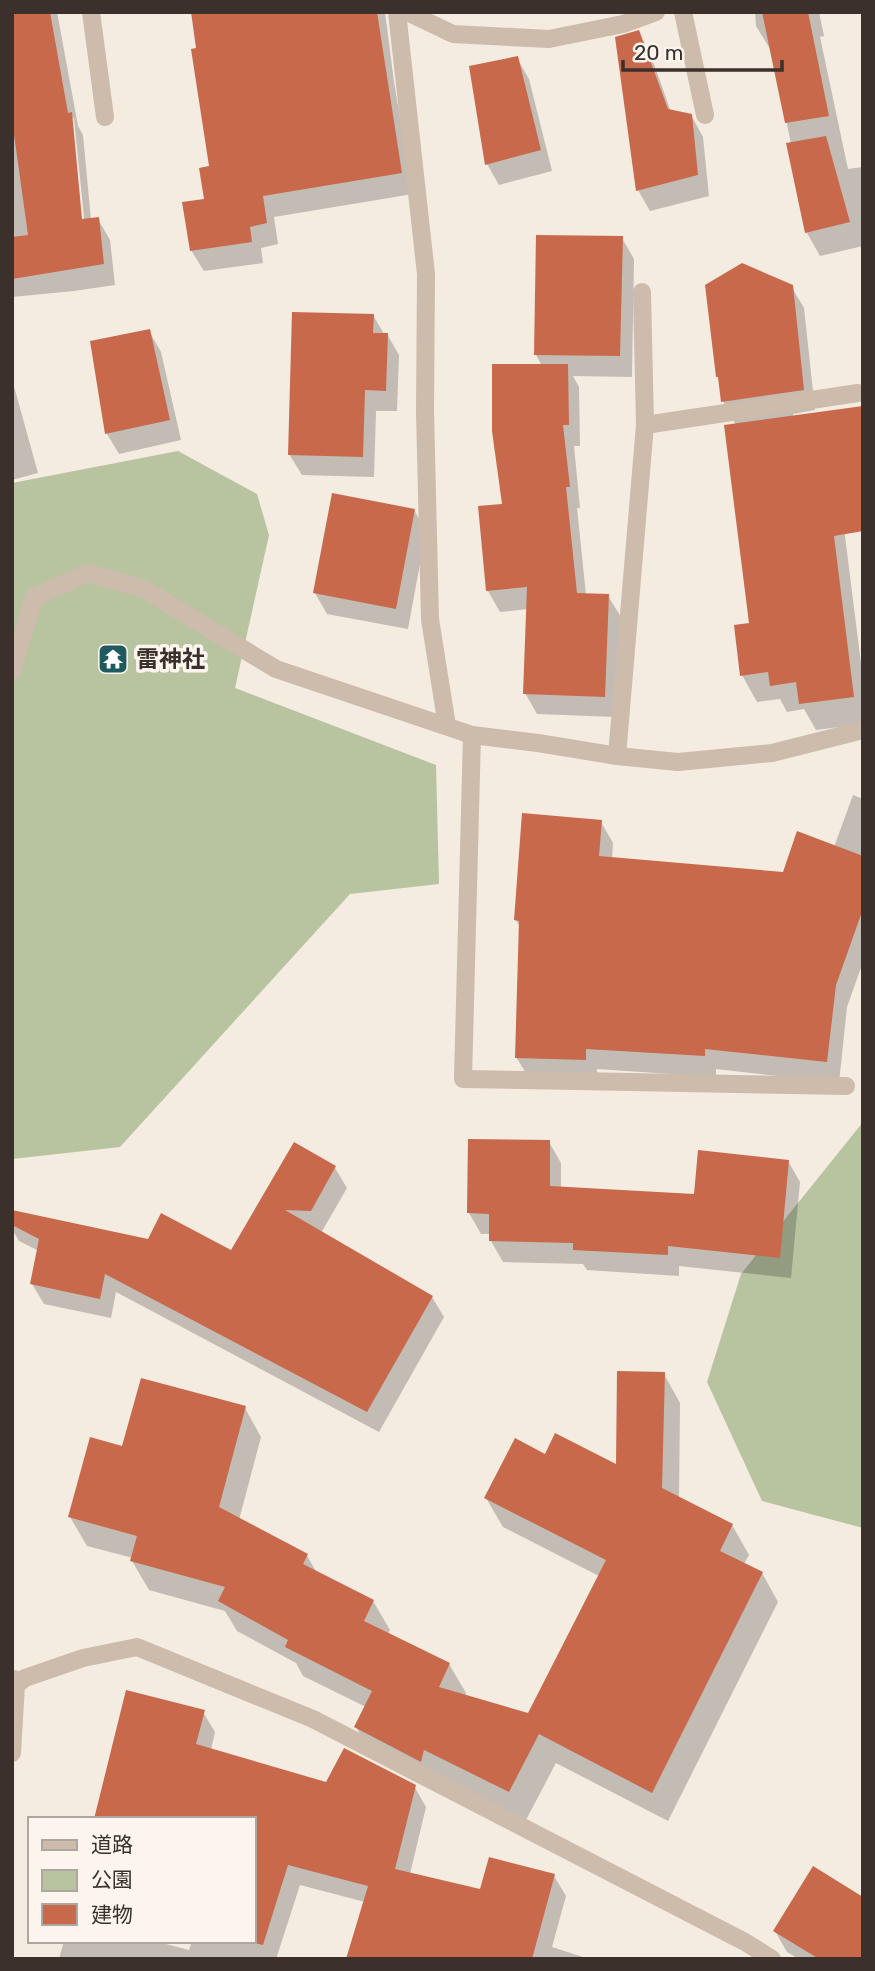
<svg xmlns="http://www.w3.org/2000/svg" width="875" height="1971" font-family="Rubik,'Noto Sans JP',sans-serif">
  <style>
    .green { fill: #b8c4a0 }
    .shadow { fill: #0003; fill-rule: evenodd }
    .building { fill: #c8694b }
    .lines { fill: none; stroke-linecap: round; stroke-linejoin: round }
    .minor { stroke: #cdbbac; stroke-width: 18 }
    .labels { text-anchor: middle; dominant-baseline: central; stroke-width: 7; stroke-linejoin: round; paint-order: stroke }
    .poi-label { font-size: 23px; font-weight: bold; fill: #3b302b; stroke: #fbf5ee; text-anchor: start }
  </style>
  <rect width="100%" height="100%" fill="#f4ebe1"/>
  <!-- green -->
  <path class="green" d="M 178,451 L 257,494 L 269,535 L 235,688 L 436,765 L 439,884 L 350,894 L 120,1147 L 12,1159 L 12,483 Z
    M 863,1122 L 863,1528 L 762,1501 L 707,1382 L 741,1274 Z"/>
  <!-- shadow -->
  <path class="shadow" d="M 12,12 L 57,12 L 78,126 L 83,135 L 91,220 L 98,219 L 110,240 L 115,285 L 74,291 L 12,297 ZM 70,115 L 74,119 L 85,227 L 81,228 Z
    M 193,12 L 385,12 L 394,82 L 413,194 L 274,217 L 278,244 L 261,248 L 263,263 L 204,271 L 191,250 L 206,200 L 211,168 Z
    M 755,12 L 819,12 L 824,36 L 820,37 L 848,169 L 863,167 L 863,246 L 820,256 L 807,233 L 788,144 L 791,144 L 772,49 L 770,49 L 756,26 Z
    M 638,32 L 650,53 L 671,112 L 691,115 L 703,137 L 709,196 L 650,211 L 638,190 L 617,39 Z
    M 517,58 L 529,79 L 552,171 L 499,185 L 487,164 Z
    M 622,238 L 634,259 L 632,377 L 573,376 L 579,387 L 580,446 L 574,446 L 580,508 L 577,508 L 586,595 L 608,596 L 621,617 L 616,717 L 537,714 L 525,693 L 528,609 L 500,612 L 488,591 L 503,505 L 542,366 L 536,355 Z
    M 791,286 L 804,308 L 815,410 L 793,414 L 793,417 L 833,440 L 863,680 L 863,724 L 816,730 L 804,709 L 787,712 L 780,699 L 757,702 L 742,675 L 751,625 L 736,425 L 723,401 L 720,381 L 718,377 Z
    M 373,315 L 384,334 L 387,334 L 399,355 L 397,411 L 376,411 L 374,477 L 302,475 L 289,454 Z
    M 149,331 L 161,352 L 181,440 L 119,454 L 107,434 L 92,342 Z
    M 12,379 L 38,473 L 12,480 Z
    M 414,510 L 426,531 L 408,629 L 327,614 L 315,593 Z
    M 853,795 L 863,799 L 863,962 L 847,1007 L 839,1083 L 716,1069 L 716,1077 L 597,1069 L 597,1080 L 529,1078 L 516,1057 L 520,927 L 516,920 L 601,822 L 613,843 L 612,859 L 784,874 L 834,847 Z
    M 549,1142 L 561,1163 L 561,1188 L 695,1196 L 788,1161 L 800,1182 L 791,1278 L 679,1266 L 679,1276 L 587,1270 L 583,1264 L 503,1262 L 491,1241 L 491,1234 L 481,1234 L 469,1213 Z
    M 335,1168 L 347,1188 L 321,1233 L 432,1297 L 444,1317 L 379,1432 L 116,1292 L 111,1318 L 44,1304 L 32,1284 L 39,1251 L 19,1241 L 12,1229 L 12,1212 L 149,1241 L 232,1253 Z
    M 664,1374 L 680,1403 L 679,1498 L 732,1525 L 749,1555 L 744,1564 L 762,1573 L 778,1602 L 668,1821 L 556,1763 L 526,1820 L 373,1756 L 356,1727 L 366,1707 L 303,1676 L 296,1663 L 237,1631 L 225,1611 L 149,1590 L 132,1561 L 133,1558 L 87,1546 L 70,1517 L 123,1448 L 245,1408 L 261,1437 L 239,1520 L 307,1556 L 317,1573 L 373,1601 L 390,1630 L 388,1634 L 449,1664 L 466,1693 L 465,1696 L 529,1715 L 599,1576 L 503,1527 L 486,1498 L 545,1456 L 617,1467 Z
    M 203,1712 L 215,1732 L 211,1750 L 327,1784 L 414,1786 L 426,1807 L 410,1874 L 482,1891 L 554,1876 L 566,1896 L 552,1947 L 589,1959 L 348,1959 L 365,1902 L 300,1885 L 276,1959 L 59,1959 L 64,1941 L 154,1941 L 189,1950 L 192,1941 L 254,1941 L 254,1819 L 99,1819 Z
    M 775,1931 L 863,1959 L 799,1959 L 787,1952 Z"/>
  <!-- building -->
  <path class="building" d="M 12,12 L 50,12 L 68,113 L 72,112 L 82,219 L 99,217 L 104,264 L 12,279 L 12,237 L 28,235 L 12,120 Z
    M 191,12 L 377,12 L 402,173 L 263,196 L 267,223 L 250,227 L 252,242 L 190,251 L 182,202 L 204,199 L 199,168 L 209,166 L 191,49 L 196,48 Z
    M 762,12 L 808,12 L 829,116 L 785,123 Z
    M 639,30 L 668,109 L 692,114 L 698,175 L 636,191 L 615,37 Z
    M 518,56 L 541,150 L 485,165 L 469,66 Z
    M 826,136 L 850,222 L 805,233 L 786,143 Z
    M 536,235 L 623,236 L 620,356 L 534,355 Z
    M 742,263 L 793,285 L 804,390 L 721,402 L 718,377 L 716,377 L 705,285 Z
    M 292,312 L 374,314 L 373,333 L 388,333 L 386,391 L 365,390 L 363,457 L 288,455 Z
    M 150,329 L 170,420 L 105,434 L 90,341 Z
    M 492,364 L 568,364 L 569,425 L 563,425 L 570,487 L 566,487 L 577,593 L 609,594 L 605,697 L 523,694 L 527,587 L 486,591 L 478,506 L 502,504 L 492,431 Z
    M 863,406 L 863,531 L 834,536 L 854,697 L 799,704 L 796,682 L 770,686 L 768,672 L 740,676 L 734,625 L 749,623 L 724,425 Z
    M 332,493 L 415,509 L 396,609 L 313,593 Z
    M 522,813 L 602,820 L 599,856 L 783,872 L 797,831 L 863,856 L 863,909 L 836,985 L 827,1062 L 705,1049 L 705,1056 L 586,1049 L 586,1060 L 515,1058 L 519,921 L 514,920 Z
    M 468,1139 L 550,1140 L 550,1186 L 694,1194 L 698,1150 L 789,1160 L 780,1258 L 668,1246 L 668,1255 L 573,1250 L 573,1243 L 489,1241 L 489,1214 L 467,1213 Z
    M 294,1142 L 336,1166 L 311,1211 L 285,1210 L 433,1296 L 367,1412 L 105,1274 L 100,1299 L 30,1284 L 39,1239 L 12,1225 L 12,1210 L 148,1239 L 161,1213 L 231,1250 Z
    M 617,1371 L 665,1372 L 662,1488 L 733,1524 L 720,1551 L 763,1572 L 652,1793 L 539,1734 L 509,1792 L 424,1750 L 421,1762 L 354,1727 L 372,1691 L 285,1647 L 288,1640 L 218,1601 L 225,1587 L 130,1561 L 137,1536 L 68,1517 L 90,1437 L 122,1446 L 141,1378 L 246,1406 L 219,1507 L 308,1554 L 303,1564 L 374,1600 L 364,1621 L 450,1663 L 439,1687 L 528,1713 L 606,1560 L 484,1498 L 515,1438 L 545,1454 L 555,1433 L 616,1464 Z
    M 126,1690 L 205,1710 L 196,1744 L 326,1782 L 344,1748 L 416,1785 L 395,1869 L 480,1889 L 489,1857 L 555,1874 L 532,1959 L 346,1959 L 368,1886 L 288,1865 L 263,1945 L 254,1943 L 254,1819 L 94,1819 Z
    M 813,1866 L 863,1897 L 863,1959 L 819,1959 L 773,1931 Z"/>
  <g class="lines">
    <!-- minor -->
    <path class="minor" d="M 91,12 L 105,117
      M 397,12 L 426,274 L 425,411 L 430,619 L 447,726
      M 407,12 L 453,34 L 549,39 L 623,24 L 656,12
      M 683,12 L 705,115
      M 645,425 L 858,393
      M 12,671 L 34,597 L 88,573 L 144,589 L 276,669 L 472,735 L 538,743 L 617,756 L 678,762 L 772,753 L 863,730
      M 472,735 L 463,1079 L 846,1086
      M 617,756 L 645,425 L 642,292
      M 12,1688 L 25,1678 L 83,1658 L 137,1647 L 313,1719 L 745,1942 L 772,1959
      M 12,1753 L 16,1685 L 14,1679"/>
  </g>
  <!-- icons -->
  <defs>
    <g id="temple-square" transform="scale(1.575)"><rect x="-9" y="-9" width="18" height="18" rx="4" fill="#1f5a5e" stroke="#fbf5ee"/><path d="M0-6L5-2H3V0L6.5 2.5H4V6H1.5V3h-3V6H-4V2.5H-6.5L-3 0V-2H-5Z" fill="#fff"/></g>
  </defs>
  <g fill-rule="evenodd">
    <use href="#temple-square" x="113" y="659"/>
  </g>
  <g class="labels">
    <!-- poi labels -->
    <g class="poi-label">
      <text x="136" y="659">雷神社</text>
    </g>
  </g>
  <!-- border -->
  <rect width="875" height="1971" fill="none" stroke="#3b302b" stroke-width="28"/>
  <!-- legend -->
  <rect x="28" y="1817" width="228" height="126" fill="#fbf5ee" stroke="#aea6a0" stroke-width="2"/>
  <rect x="42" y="1840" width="35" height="10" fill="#cdbbac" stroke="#aea6a0" stroke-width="2"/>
  <text x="91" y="1852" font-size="21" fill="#3b302b">道路</text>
  <rect x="42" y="1870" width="35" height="21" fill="#b8c4a0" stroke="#aea6a0" stroke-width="2"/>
  <text x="91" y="1887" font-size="21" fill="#3b302b">公園</text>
  <rect x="42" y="1904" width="35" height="21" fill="#c8694b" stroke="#aea6a0" stroke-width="2"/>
  <text x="91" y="1922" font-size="21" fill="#3b302b">建物</text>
  <!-- scale -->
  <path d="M623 60v10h159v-10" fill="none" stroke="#3b302b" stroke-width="3.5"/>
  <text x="634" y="60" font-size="21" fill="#3b302b" stroke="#fbf5ee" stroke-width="5" paint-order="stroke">20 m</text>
</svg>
